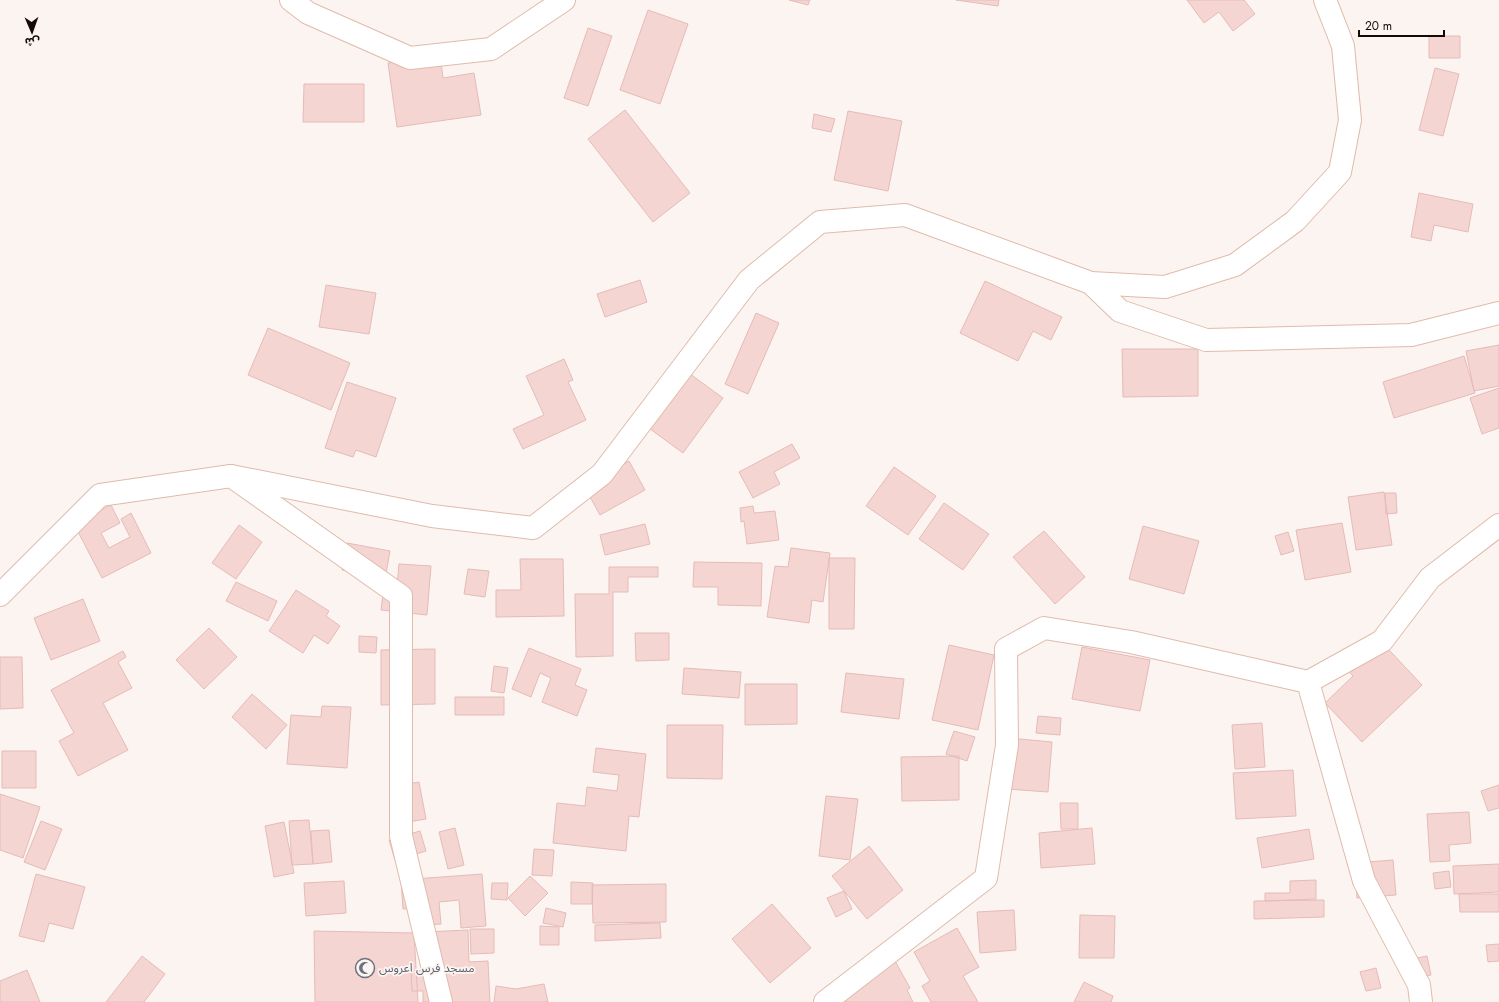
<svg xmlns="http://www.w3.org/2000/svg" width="1499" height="1002" font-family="Jost,'Noto Sans Arabic',sans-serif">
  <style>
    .building { fill: #f5d5d2; stroke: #e5bbb7 }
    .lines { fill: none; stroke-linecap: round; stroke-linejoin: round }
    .street-casing { stroke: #e0bbab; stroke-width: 24 }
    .secondary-casing { stroke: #e0bbab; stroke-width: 24 }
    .street { stroke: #fff; stroke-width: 22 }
    .secondary { stroke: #fff; stroke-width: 22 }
    .labels { text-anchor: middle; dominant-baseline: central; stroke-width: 3.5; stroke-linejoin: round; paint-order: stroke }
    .worship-label { font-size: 12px; fill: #5b616d; stroke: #fcf4f1; text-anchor: start }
  </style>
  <rect width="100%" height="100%" fill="#fcf4f1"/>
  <!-- building -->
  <path class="building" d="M 789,0 L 810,0 L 808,5 Z
    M 956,0 L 999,0 L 998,6 Z
    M 1187,0 L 1244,0 L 1255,14 L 1233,31 L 1219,12 L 1204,23 Z
    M 648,10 L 688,24 L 660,104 L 620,90 Z
    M 588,28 L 612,36 L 588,106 L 564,98 Z
    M 1429,36 L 1460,36 L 1460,58 L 1429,58 Z
    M 440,55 L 443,78 L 474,73 L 481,115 L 397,127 L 388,63 Z
    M 1435,68 L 1459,74 L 1443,136 L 1419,130 Z
    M 304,84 L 364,84 L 364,122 L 303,122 Z
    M 625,110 L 690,193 L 653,222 L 588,139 Z
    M 848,111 L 902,121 L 888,191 L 834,180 Z
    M 814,114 L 835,119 L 831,132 L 812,128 Z
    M 1419,193 L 1473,204 L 1468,232 L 1434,225 L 1431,241 L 1411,237 Z
    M 640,280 L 647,302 L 605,317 L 597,294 Z
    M 985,281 L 1062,317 L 1051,340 L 1033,331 L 1018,361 L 960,333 Z
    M 326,285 L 376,293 L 369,334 L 319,327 Z
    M 756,313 L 779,323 L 748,394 L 725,384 Z
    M 268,328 L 350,363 L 331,410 L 248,375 Z
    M 1499,345 L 1499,386 L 1474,391 L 1466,351 Z
    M 1122,349 L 1198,349 L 1198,396 L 1123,397 Z
    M 1464,356 L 1475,393 L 1394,418 L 1383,382 Z
    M 564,359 L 573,380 L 568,382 L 586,420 L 523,449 L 513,429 L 544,415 L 526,376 Z
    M 686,371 L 723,398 L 683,453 L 646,426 Z
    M 347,382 L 396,398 L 376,457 L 356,450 L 353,457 L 325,448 Z
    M 1499,388 L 1499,428 L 1482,434 L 1470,398 Z
    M 792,444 L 800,458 L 774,472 L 780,484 L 753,498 L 739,472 Z
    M 629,461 L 645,490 L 600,515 L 584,486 Z
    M 894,467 L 936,496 L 908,535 L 866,506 Z
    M 1384,492 L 1392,545 L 1356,550 L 1348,497 Z
    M 1385,493 L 1396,493 L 1397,513 L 1386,514 Z
    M 944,503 L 989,534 L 963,570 L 919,539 Z
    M 111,505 L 120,523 L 101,533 L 109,548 L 130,537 L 121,519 L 131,513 L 151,553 L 102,578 L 74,524 Z
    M 753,506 L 754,513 L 775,511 L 779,540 L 747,544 L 744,521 L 741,522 L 740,508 Z
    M 1342,523 L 1351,572 L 1305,580 L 1296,530 Z
    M 645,524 L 650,544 L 605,555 L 600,535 Z
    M 239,525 L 262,542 L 236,579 L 212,563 Z
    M 1143,526 L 1199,541 L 1184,594 L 1129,579 Z
    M 1044,531 L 1085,577 L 1055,604 L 1013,557 Z
    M 1288,532 L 1294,551 L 1281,555 L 1275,536 Z
    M 347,543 L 390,551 L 385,579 L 342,570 Z
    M 791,548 L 830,553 L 823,602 L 812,600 L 809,623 L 767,617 L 775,566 L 788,567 Z
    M 829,558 L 855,558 L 854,629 L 829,629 Z
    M 520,559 L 563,559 L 564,616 L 496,617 L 496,590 L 521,590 Z
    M 694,562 L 762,563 L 761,606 L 718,605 L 718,587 L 693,587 Z
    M 399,564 L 431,566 L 427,615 L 381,610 L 384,586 L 397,587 Z
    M 609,567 L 658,567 L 658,577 L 628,577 L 628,592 L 613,592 L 613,656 L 576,657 L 575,594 L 609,594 Z
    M 468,569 L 489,571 L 485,597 L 464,594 Z
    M 236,582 L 277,601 L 268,621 L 226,601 Z
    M 296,590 L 329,611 L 326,616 L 340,626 L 328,644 L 314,635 L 303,653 L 269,631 Z
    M 83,599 L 100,641 L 51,660 L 34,618 Z
    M 209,628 L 237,657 L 204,689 L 176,660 Z
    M 635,633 L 669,633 L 669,660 L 636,661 Z
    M 1374,634 L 1422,685 L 1362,742 L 1325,703 L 1353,676 L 1342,664 Z
    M 359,636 L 377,637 L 376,653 L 359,652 Z
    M 949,645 L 994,655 L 978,730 L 932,720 Z
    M 1082,647 L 1150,660 L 1140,711 L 1072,699 Z
    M 529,648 L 581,669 L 575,685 L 587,690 L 577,716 L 542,702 L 551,678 L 540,673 L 531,697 L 512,689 Z
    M 435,649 L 435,704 L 381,705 L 381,650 Z
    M 123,651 L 126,657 L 118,662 L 132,688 L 103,703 L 128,750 L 78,776 L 59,741 L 74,733 L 51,690 Z
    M 0,657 L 22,657 L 23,708 L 0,709 Z
    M 494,666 L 508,668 L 504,693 L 491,691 Z
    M 684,668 L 741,672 L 739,698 L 682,694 Z
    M 846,673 L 904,679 L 899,719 L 841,712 Z
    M 745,684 L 797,684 L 797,724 L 745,725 Z
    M 252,694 L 287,725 L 266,749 L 232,717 Z
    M 455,697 L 504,697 L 504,715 L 455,715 Z
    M 322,706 L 351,707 L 347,768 L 287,764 L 291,715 L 321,717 Z
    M 1038,716 L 1061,718 L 1060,735 L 1036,733 Z
    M 1262,723 L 1265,767 L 1235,769 L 1232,725 Z
    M 667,725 L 723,725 L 722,779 L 667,778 Z
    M 954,731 L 975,737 L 967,761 L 946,754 Z
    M 998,737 L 1052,742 L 1048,792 L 994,788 Z
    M 596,748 L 646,754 L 639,817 L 629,816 L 626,851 L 553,843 L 557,803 L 585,806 L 587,787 L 617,791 L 619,775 L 593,772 Z
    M 2,751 L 36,751 L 36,788 L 2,788 Z
    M 959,756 L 959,800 L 902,801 L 901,757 Z
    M 1293,770 L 1296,816 L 1236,819 L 1233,773 Z
    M 419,782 L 426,819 L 402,823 L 396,786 Z
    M 1499,785 L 1499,808 L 1488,811 L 1481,791 Z
    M 0,794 L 40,807 L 23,858 L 0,850 Z
    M 826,796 L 858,799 L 850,860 L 819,856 Z
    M 1060,803 L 1078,803 L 1078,829 L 1061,829 Z
    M 1469,812 L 1471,843 L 1449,845 L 1450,861 L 1430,862 L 1427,814 Z
    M 309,820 L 313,864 L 292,865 L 289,821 Z
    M 41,821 L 62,829 L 45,870 L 24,862 Z
    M 284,822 L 294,873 L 274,877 L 265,826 Z
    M 455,828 L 464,865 L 448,869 L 439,832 Z
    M 1092,828 L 1095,864 L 1041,868 L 1039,833 Z
    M 1309,829 L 1314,859 L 1262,868 L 1257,838 Z
    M 329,830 L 332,862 L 313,864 L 311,831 Z
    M 420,831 L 426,851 L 395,860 L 389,840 Z
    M 869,846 L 903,890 L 867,919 L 832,876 Z
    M 534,849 L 554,850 L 552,876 L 532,875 Z
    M 1393,860 L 1396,895 L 1357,898 L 1355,863 Z
    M 1499,864 L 1499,892 L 1454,894 L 1453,866 Z
    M 1449,871 L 1451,887 L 1435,889 L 1433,873 Z
    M 36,874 L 85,887 L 73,929 L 49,923 L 44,942 L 19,936 Z
    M 482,874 L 486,926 L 461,928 L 459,900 L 439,902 L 441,924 L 423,925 L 422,908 L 403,909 L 401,880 Z
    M 530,876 L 548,893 L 525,916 L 508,898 Z
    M 1316,880 L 1316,899 L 1265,901 L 1265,893 L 1290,893 L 1290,881 Z
    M 344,881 L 346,913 L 306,916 L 304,883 Z
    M 571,882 L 593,883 L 592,904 L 571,904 Z
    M 492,883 L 508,883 L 507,900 L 491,899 Z
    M 666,884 L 666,922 L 593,923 L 592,885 Z
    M 844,891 L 852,909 L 836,917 L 827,898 Z
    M 1459,894 L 1499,894 L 1499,912 L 1460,912 Z
    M 1324,900 L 1324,917 L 1254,919 L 1254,901 Z
    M 772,904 L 811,948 L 770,983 L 732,939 Z
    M 546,908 L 566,913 L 563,927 L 543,923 Z
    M 1014,910 L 1016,950 L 980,953 L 977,912 Z
    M 1080,915 L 1115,916 L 1114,958 L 1079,958 Z
    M 660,923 L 661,938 L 595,941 L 595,925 Z
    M 540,926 L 559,927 L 559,945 L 540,945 Z
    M 957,928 L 979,967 L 963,976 L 978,1002 L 931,1002 L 922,986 L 930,981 L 914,952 Z
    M 470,929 L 494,929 L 494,953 L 471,954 Z
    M 468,930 L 469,962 L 488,961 L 490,1002 L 423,1002 L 423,991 L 412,991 L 411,971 L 427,970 L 425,932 Z
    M 314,931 L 414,933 L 418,1002 L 315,1002 Z
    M 1499,944 L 1499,961 L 1488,962 L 1486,945 Z
    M 890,952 L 910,988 L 907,990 L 913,1002 L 836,1002 L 827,986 Z
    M 142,956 L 165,974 L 144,1002 L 106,1002 Z
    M 1427,956 L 1431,975 L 1416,977 L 1412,959 Z
    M 1376,968 L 1381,988 L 1366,991 L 1360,972 Z
    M 27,970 L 40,1002 L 0,1002 L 0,981 Z
    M 1084,982 L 1113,996 L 1111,1002 L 1074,1002 Z
    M 544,984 L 548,1002 L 494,1002 L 496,986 L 516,989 Z"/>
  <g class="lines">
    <!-- street casing -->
    <g class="street-casing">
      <path id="street" d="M 1091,283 L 1120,311 L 1206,340 L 1411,335 L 1499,313
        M 231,476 L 401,596 L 401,836 L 441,1002
        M 1308,682 L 1364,881 L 1419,985 L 1421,1002
        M 825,1002 L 986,878 L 1007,745 L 1006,649 L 1044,628 L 1131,642 L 1308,682 L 1382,641 L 1430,578 L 1499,525"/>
    </g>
    <!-- secondary casing -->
    <g class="secondary-casing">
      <path id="secondary" d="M 291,0 L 308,13 L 410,58 L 491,49 L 564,0
        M 0,595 L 100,495 L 231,476 L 432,516 L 533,528 L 602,474 L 749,280 L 820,222 L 905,215 L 1091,283 L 1165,287 L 1235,265 L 1295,221 L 1340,172 L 1350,120 L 1343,46 L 1325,0"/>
    </g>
    <!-- street -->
    <use href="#street" class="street"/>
    <!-- secondary -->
    <use href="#secondary" class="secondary"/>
  </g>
  <!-- icons -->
  <defs>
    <g id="mosque-ring" transform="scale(1)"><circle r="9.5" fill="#fcf4f1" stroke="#6b7280" stroke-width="1.5"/><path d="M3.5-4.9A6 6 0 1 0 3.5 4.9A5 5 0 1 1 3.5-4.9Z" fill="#6b7280"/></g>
  </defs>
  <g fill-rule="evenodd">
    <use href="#mosque-ring" x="365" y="968"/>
  </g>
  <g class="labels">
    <!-- worship labels -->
    <g class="worship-label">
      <text x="379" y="968">مسجد فرس اعروس</text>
    </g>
  </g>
  <!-- north arrow -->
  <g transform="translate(32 32) rotate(178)" stroke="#fcf4f1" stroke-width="3" paint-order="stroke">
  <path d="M0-3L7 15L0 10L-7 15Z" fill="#160a05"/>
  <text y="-6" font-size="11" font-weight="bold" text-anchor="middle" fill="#160a05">ش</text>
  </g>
  <!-- scale -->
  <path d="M1359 30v6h85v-6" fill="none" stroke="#160a05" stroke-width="2"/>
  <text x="1365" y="30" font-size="12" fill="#160a05" stroke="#fcf4f1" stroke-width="3" paint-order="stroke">20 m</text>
</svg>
